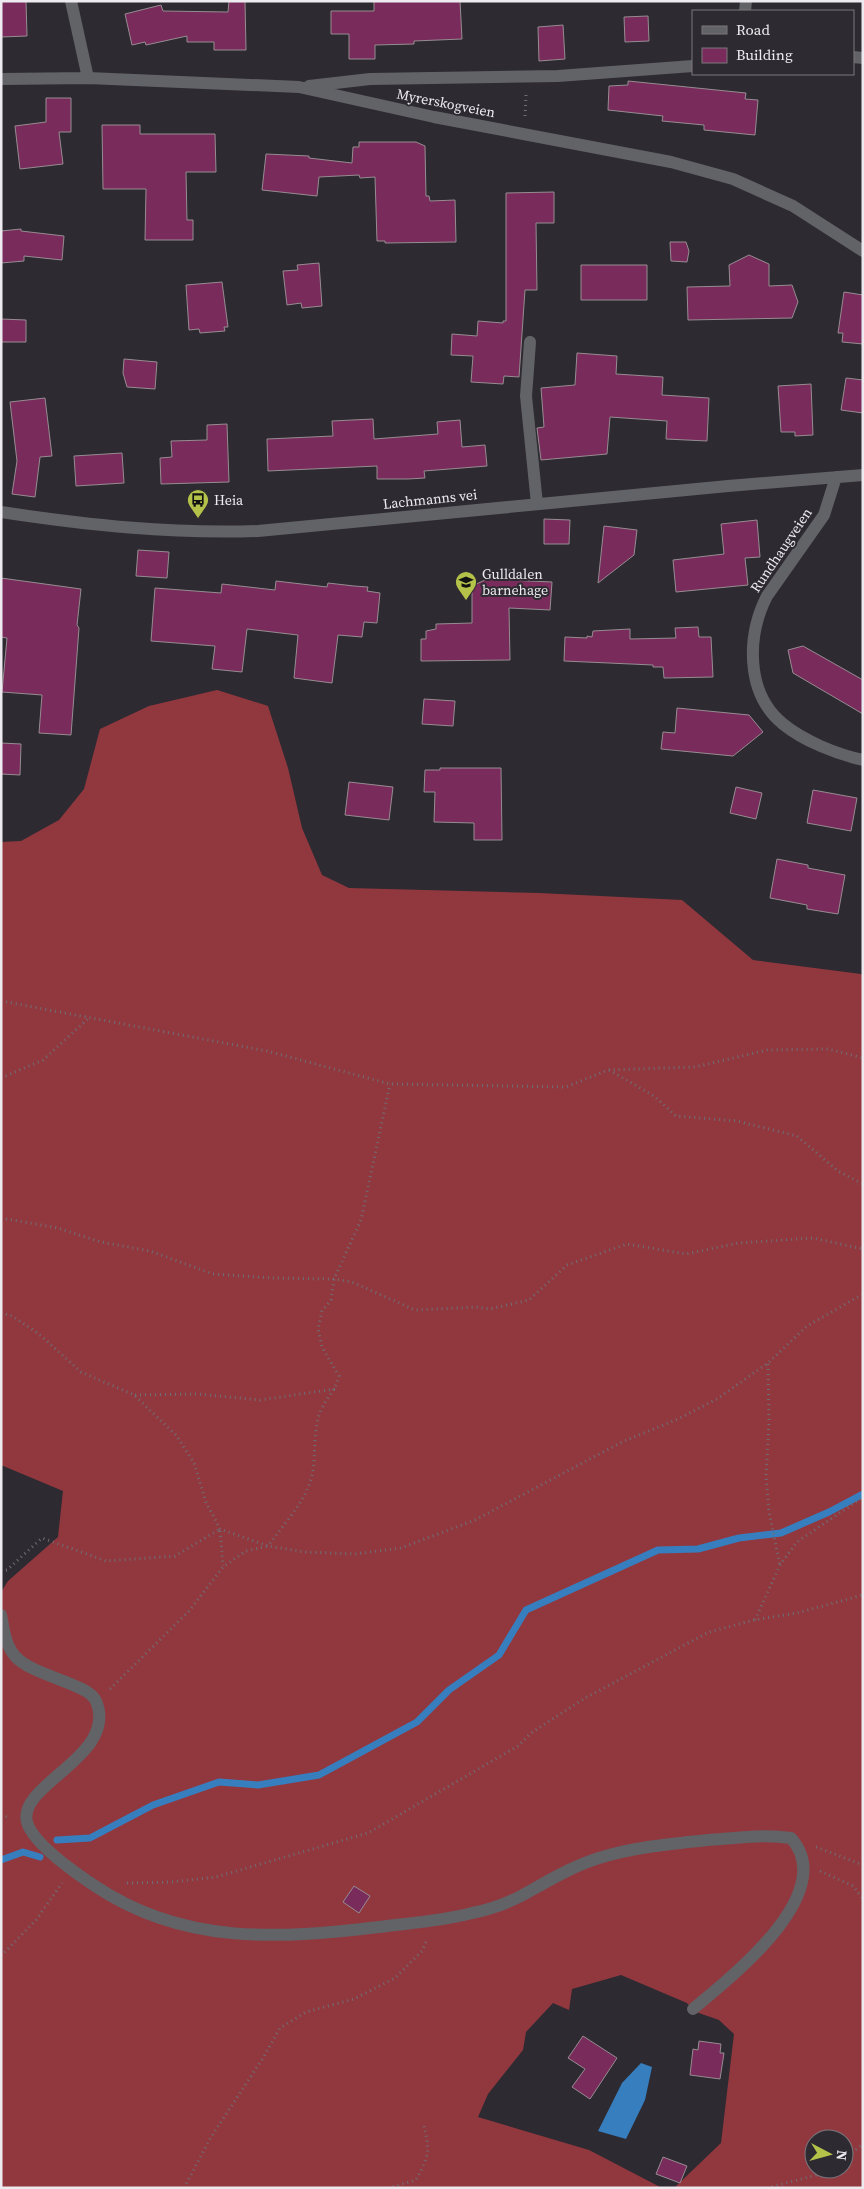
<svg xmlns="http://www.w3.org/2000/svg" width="864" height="2189" font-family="'Source Serif 4',serif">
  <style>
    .forest { fill: #91383f; fill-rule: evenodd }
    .water { fill: #377ebe }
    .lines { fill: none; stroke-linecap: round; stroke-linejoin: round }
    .stream { stroke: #377ebe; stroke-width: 7 }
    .building { fill: #792c5c; stroke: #968c91 }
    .path { stroke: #706d73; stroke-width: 3; stroke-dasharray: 1 4; stroke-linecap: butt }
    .minor { stroke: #626367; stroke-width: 12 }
    .labels { text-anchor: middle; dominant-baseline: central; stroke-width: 4; stroke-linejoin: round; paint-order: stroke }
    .street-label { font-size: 14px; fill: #edebef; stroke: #2e2a31 }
    .poi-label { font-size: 14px; fill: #edebef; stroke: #2e2a31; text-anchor: start }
  </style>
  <rect width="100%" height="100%" fill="#2e2a31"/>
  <!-- forest -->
  <path class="forest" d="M 217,690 L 268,706 L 288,768 L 302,828 L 322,875 L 349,888 L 539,893 L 682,900 L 753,960 L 861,974 L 863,976 L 863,2188 L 674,2188 L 721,2143 L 734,2034 L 719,2020 L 696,2012 L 687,2003 L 621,1975 L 572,1989 L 569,2010 L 553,2003 L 526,2032 L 523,2050 L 488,2094 L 478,2117 L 589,2150 L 662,2188 L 1,2188 L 1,1592 L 8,1581 L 58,1537 L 63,1491 L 1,1465 L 1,842 L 21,841 L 59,820 L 84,789 L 100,729 L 149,706 ZM 814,2139 L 844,2139 L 844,2169 L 814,2169 Z"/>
  <!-- water -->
  <path class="water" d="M 641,2063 L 652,2067 L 645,2100 L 626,2139 L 598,2131 L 622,2083 Z"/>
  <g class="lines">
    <!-- stream -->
    <path class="stream" d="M 57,1840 L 90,1838 L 153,1805 L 219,1782 L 258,1785 L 319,1775 L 417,1722 L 449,1690 L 499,1655 L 526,1610 L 658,1550 L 698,1549 L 739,1538 L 781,1533 L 829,1512 L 863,1494
      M 1,1860 L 23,1852 L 40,1857"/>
  </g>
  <!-- building -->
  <path class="building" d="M 1,1 L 26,1 L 27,36 L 1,37 Z
    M 229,1 L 245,1 L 246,50 L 214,50 L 214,42 L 187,42 L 187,36 L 146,45 L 145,42 L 132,45 L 125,14 L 161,5 L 163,11 L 228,12 Z
    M 374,1 L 460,1 L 462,39 L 414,41 L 414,44 L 375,45 L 375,59 L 349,59 L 349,34 L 331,34 L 331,11 L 374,11 Z
    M 648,16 L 649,41 L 625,42 L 624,17 Z
    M 563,25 L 565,59 L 539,61 L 538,27 Z
    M 628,81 L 746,93 L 745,99 L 758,100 L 755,135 L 704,130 L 704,125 L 662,121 L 663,116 L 608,110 L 609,86 L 628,85 Z
    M 46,98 L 71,98 L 71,132 L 59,132 L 63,164 L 20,169 L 15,126 L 46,122 Z
    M 102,125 L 140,125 L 140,134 L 215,134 L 216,172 L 186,172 L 187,220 L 193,220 L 193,240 L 145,240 L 146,189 L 103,189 Z
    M 359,142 L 416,142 L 425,146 L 426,196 L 429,196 L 430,201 L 455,200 L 456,242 L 385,243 L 385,241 L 377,241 L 375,177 L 360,178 L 359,175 L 319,177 L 317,196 L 262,190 L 266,154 L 309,156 L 309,158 L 352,163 L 353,147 L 359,147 Z
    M 554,192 L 554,223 L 536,223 L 537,290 L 525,290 L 519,377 L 504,376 L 503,384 L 471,382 L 473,356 L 451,355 L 452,334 L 477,336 L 478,321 L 503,323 L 503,321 L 506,321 L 506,193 Z
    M 21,229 L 21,231 L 64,236 L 62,260 L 24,256 L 24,261 L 1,263 L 1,231 Z
    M 670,242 L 686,242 L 689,251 L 687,262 L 671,261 Z
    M 749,255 L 769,264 L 769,286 L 792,285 L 798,302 L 792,318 L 688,320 L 687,287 L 730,286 L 729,265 Z
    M 319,263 L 322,306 L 302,308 L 301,303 L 287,305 L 283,271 L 298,270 L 297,265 Z
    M 581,265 L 647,265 L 647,300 L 581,300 Z
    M 222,282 L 228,327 L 224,327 L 225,331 L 200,333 L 199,329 L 189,330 L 186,285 Z
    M 844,292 L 863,295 L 863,344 L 842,342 L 843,333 L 838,333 Z
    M 1,319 L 26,320 L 26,342 L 1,342 Z
    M 577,353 L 617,356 L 616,374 L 663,377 L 662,395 L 709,398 L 707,441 L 666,439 L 667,421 L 610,417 L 607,454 L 541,460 L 537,428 L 544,427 L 541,388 L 575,385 Z
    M 124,359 L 157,362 L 155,389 L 127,387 L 123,373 Z
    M 846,378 L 863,380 L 863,413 L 841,410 Z
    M 811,384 L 813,435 L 795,436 L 795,432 L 781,432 L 778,386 Z
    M 45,398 L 52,456 L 40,457 L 35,497 L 12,494 L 17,461 L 10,402 Z
    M 373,419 L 374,439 L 438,434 L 437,422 L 460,420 L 462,447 L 485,445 L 487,466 L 424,471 L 425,478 L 408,479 L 377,479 L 377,466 L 268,471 L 267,439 L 333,436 L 332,421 Z
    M 227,424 L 229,482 L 161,484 L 160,458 L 172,457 L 171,441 L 207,440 L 207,425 Z
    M 122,453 L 124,483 L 76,486 L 74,456 Z
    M 544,519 L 570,520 L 569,544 L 544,544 Z
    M 757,520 L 760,557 L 745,558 L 748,585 L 676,592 L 673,560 L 724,554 L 721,524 Z
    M 604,526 L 637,530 L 634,555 L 598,583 Z
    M 138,550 L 169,552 L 167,578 L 136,576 Z
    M 509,569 L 509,580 L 552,582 L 550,610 L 509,608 L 510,660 L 421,661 L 421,639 L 426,639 L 426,631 L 436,629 L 436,624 L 472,623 L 472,586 Z
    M 1,578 L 81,589 L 77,625 L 79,628 L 71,735 L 39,733 L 42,695 L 2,692 L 7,638 L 1,637 Z
    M 276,581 L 327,587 L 328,583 L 354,586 L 368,587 L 367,591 L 380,593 L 377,623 L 364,622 L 362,637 L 338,635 L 332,683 L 294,678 L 298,635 L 247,629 L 242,672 L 212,669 L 215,646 L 151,641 L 155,588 L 221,593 L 222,584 L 275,590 Z
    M 698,627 L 699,637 L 711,637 L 713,677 L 664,678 L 663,667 L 653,667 L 653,665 L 564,661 L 565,637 L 587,638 L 587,636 L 592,637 L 593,631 L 630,629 L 630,639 L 676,638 L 675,628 Z
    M 803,646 L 863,680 L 863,714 L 793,673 L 788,650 Z
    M 424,699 L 455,701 L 453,726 L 422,724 Z
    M 677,708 L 749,715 L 763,732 L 733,756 L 661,749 L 663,732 L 675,733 Z
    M 1,743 L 21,744 L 20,775 L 1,774 Z
    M 440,768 L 501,768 L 502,840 L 474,840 L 474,823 L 434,822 L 435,792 L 424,792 L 425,770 L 440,770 Z
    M 349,782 L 393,787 L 389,820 L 345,815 Z
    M 736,787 L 762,793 L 756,819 L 730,813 Z
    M 813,790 L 857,798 L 851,831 L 807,823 Z
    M 777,859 L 808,865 L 808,868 L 845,875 L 838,914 L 807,909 L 807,905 L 770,898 Z
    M 354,1886 L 370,1896 L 359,1913 L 343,1902 Z
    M 583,2036 L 617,2058 L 590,2099 L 572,2087 L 585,2069 L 568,2058 Z
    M 699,2041 L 721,2044 L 720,2053 L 724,2053 L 720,2079 L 690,2075 L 693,2049 L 698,2050 Z
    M 663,2157 L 687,2166 L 680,2183 L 656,2174 Z"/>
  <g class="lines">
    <!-- path -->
    <path class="path" d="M 525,116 L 526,95
      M 1,1001 L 267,1051 L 390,1084 L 566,1087 L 608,1070 L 695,1067 L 767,1050 L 828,1049 L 863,1058
      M 609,1070 L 654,1096 L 676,1116 L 737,1121 L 797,1136 L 838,1171 L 863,1184
      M 1,1078 L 43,1060 L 90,1017
      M 1,1218 L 58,1228 L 101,1242 L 150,1251 L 213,1274 L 273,1278 L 334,1279 L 352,1282 L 415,1310 L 476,1307 L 490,1309 L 529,1300 L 567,1265 L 627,1244 L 686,1254 L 738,1243 L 813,1238 L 863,1249
      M 1,1313 L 12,1316 L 39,1334 L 81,1372 L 134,1395 L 176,1435 L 194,1463 L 206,1502 L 220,1529 L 268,1546 C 282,1526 302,1506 310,1482 C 318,1461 311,1433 321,1410 C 327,1397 335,1391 339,1376 L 322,1347 L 318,1329 L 322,1311 L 331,1300 L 334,1279 L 361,1220 L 390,1084
      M 768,1364 L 769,1422 L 766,1476 L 769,1512 L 780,1565
      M 135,1395 L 198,1394 L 260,1400 L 335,1389
      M 1,1571 L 7,1570 L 42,1538 L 106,1561 L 175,1556 L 220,1529 L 223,1566
      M 755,1620 L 780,1565 L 797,1542 L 863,1497
      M 110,1689 L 189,1611 L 223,1567 L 246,1551 L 268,1546 L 305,1552 L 355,1554 L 401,1548 L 475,1520 L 622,1442 L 678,1419 L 717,1399 L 768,1363 L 807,1326 L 863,1294
      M 1,1815 L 10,1818
      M 816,1847 L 863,1865
      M 820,1871 L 853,1886 L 863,1899
      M 127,1883 L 171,1882 L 216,1877 L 368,1833 L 518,1746 L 531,1733 L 585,1698 L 709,1632 L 754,1620 L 797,1613 L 863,1595
      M 1,1956 L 36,1920 L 62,1883
      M 844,2159 L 863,2144
      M 184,2188 L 211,2137 L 263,2058 L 280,2028 L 306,2012 L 354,1999 L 395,1978 L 422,1951 L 427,1939
      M 388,2188 L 416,2180 C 430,2154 430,2150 423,2122
      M 767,2188 L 828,2172 L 831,2169"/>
    <!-- minor -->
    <path class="minor" d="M 71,1 L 88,78
      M 745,11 L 746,1
      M 853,57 L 863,58
      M 1,79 L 88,78 L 299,87 L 434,117 L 671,162 L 733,179 L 793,206 L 863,251
      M 309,86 L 370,79 L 558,76 L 693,66
      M 530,342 L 526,396 L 537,504
      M 836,477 L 824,515 L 767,596 C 747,635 745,693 783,724 C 804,741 836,754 863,760
      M 1,512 C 87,525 171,534 258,531 L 728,486 L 863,475
      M 1,1615 C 4,1629 5,1645 15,1656 C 32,1676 88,1683 96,1701 C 119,1756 17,1784 27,1822 C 33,1844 77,1874 95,1886 C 183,1945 278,1939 379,1927 C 410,1923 442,1921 472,1913 C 487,1910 505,1904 519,1897 C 545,1883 570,1867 599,1858 C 634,1847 671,1844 708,1840 C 735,1838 763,1834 791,1838 C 840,1893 730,1978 693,2009"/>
  </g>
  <!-- icons -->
  <defs>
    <g id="bus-pin" transform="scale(1.125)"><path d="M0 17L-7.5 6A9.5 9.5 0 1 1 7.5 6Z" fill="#b4c24a" stroke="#2e2a31"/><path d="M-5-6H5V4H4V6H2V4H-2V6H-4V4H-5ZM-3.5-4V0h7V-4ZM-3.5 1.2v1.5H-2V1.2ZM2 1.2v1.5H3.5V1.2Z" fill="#111"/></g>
    <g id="school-pin" transform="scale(1.125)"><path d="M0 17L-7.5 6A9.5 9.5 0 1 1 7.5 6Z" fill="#b4c24a" stroke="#2e2a31"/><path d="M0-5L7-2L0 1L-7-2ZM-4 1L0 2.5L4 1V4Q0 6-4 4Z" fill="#111"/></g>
  </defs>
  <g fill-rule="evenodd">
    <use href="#bus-pin" x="198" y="500"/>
    <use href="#school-pin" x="466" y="582"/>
  </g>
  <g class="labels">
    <!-- street labels -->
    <g class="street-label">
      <text transform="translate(446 103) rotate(11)">Myrerskogveien</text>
      <text transform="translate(430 499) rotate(-6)">Lachmanns vei</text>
      <text transform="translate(781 550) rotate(-56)">Rundhaugveien</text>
    </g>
    <!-- poi labels -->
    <g class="poi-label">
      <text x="214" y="500">Heia</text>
      <text x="482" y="574">Gulldalen<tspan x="482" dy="16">barnehage</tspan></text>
    </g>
  </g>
  <!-- border -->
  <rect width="864" height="2189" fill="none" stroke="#edebef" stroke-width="5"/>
  <!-- legend -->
  <rect x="692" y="10" width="162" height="65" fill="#2e2a31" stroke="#7a777d"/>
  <rect x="702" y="26" width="25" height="8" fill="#626367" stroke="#7a777d"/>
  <text x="736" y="35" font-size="15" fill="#edebef">Road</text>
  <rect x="702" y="48" width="25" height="15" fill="#792c5c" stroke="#7a777d"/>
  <text x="736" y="60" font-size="15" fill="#edebef">Building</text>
  <!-- north arrow -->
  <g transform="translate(829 2154) rotate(96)"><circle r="24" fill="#2e2a31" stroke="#7a777d"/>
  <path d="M0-4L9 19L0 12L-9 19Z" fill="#b4c24a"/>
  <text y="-8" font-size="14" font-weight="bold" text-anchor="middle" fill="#edebef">N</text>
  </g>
</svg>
